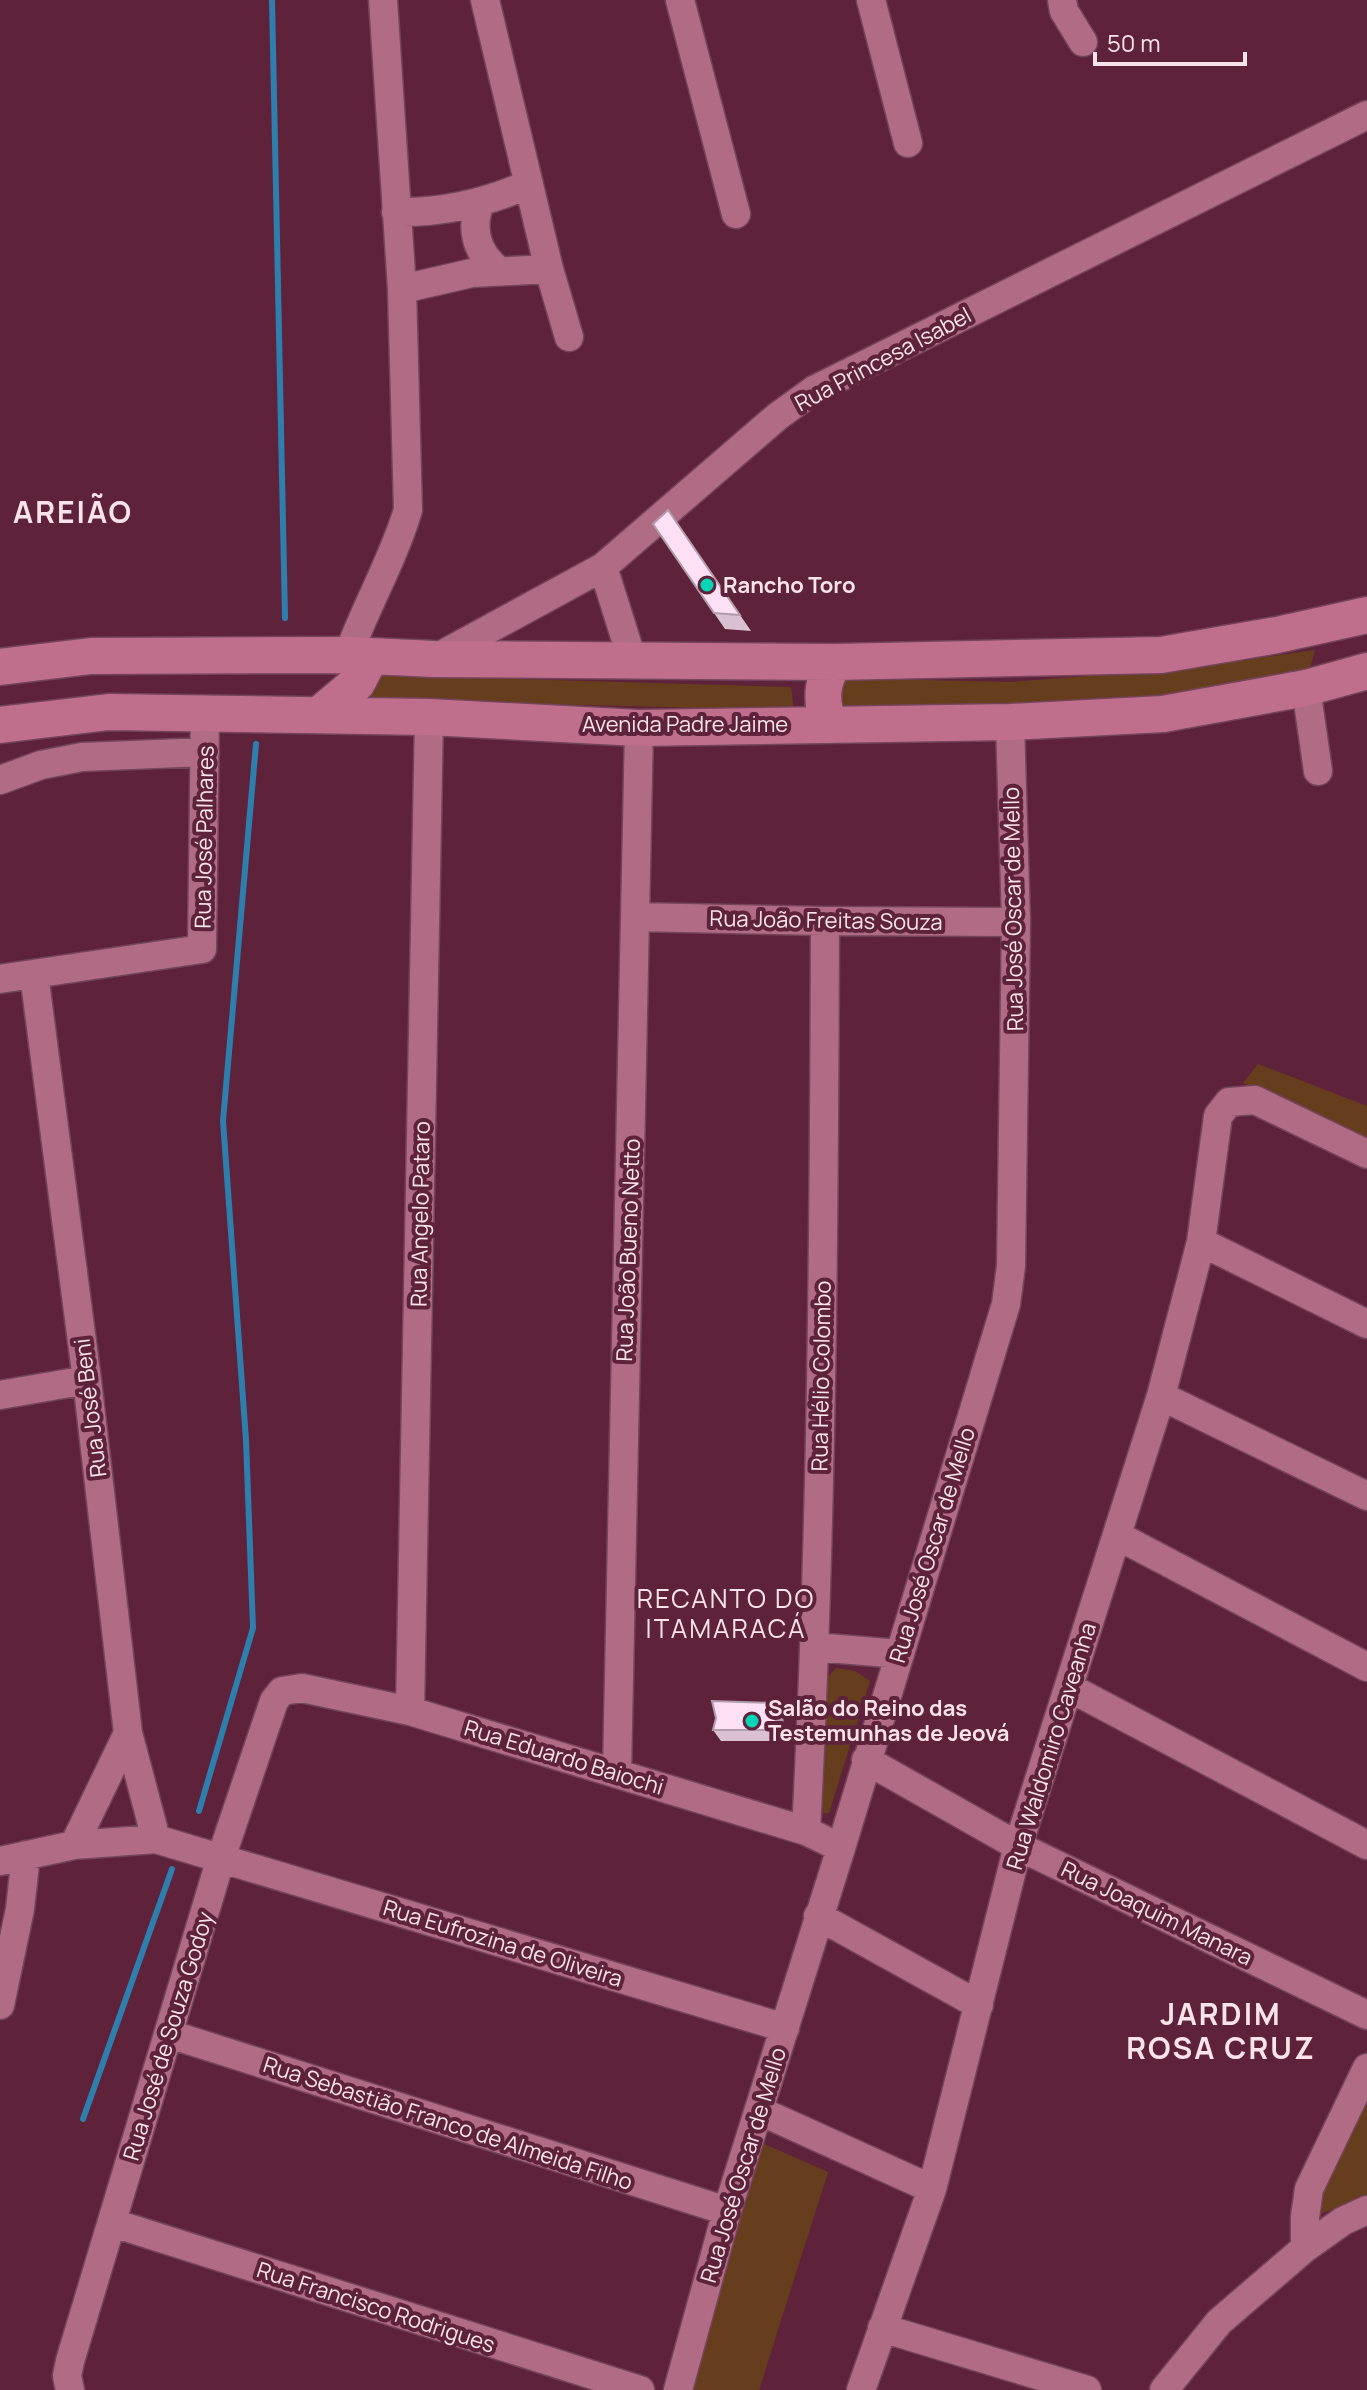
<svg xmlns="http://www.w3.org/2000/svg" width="1367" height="2390" font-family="Manrope,sans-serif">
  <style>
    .green { fill: #673e1d }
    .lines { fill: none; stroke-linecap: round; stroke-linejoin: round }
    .stream { stroke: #2e7fad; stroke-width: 6 }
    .minor-casing { stroke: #74445a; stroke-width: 31 }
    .major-casing { stroke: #74445a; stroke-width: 39 }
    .minor { stroke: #af6c84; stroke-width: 28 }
    .major { stroke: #bf6f8c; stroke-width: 36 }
    .wall { fill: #dac1d2 }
    .shaded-wall { fill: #b19dab }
    .building { fill: #fde0f4; stroke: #b19dab; stroke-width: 2 }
    .poi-dot { fill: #04d5b6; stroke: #5e233b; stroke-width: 3 }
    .labels { text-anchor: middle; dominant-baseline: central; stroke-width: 8; stroke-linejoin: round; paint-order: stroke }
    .street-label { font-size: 22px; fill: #fae3ea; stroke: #5e233b }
    .poi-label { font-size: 22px; font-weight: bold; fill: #fae3ea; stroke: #5e233b; text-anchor: start }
    .quarter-label { font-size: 26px; letter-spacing: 2px; fill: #fae3ea; stroke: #5e233b }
    .district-label { font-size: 30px; font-weight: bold; letter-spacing: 2px; fill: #fae3ea; stroke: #5e233b }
  </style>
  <rect width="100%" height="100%" fill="#5e233b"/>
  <!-- green -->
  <path class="green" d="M 1315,650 L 1309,672 L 1165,703 L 836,715 L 835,678 L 1010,682 L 1181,669 Z
    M 379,675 L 791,687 L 794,710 L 369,700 Z
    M 1258,1064 L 1367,1106 L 1367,1143 L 1243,1083 Z
    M 836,1668 L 855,1671 L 870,1681 L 829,1813 L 813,1814 L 824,1681 Z
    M 1367,2095 L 1367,2197 L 1314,2216 L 1317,2207 Z
    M 762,2143 L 828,2172 L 759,2390 L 683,2390 Z"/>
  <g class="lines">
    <!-- stream -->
    <path class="stream" d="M 272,0 L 285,618
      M 199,1811 L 253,1628 L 246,1440 L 223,1121 L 256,744
      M 83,2119 L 172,1869"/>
    <!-- minor casing -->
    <g class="minor-casing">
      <path id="minor" d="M 485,0 L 549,269 L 569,337
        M 680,0 L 736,214
        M 871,0 L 908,143
        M 1062,0 L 1064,11 L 1083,42
        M 480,203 C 470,229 476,252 498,270
        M 396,212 C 444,213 486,203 529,184
        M 402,289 L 472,273 L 549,269
        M 603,567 L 632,659
        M 348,655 C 366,606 393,560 408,510 L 402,289 L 383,0
        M 434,659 L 603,567 L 778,416 L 814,390 L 1367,115
        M 1306,688 L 1318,771
        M 0,780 L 41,765 L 82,757 L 205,752
        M 636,917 L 825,921 L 1016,922
        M 34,974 L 87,1380 L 128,1733 L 156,1839
        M 0,979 L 202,949 L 205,712
        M 1201,1242 L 1367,1324
        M 0,1395 L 87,1380
        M 1161,1396 L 1367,1496
        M 1118,1536 L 1367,1667
        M 815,1647 L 900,1654
        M 1070,1688 L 1367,1845
        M 410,1711 L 429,717
        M 866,1760 L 1018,1846 L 1367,2015
        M 617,1772 L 639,728
        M 806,1831 C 822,1528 824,1225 825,921
        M 74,1845 L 128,1733
        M 0,1861 L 74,1845 L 156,1839 L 785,2028
        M 818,1916 L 979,2005
        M 0,2005 L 20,1909 L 26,1855
        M 169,2034 L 727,2211
        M 760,2111 L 932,2189
        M 113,2223 L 640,2390
        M 1305,2248 L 1305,2217 L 1309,2189 L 1367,2068
        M 882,2328 L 1087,2390
        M 70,2390 L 67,2376 L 70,2361 L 221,1858 L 274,1701 L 282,1691 L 302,1688 L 410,1711 L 806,1831 L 841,1848
        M 678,2390 L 727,2211 L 841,1848 L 1006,1304 L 1011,1266 L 1016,922 L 1010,722
        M 861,2390 L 932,2189 L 1018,1846 L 1161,1396 L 1201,1242 L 1218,1116 L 1229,1102 L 1255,1100 L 1367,1154
        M 1164,2390 L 1219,2322 L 1305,2248 L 1343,2221 L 1367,2210"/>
    </g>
    <!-- major casing -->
    <g class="major-casing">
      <path id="major" d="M 0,667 L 91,656 L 348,655 L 434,659 L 835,662 L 1161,655 L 1277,635 L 1367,615
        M 319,715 L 357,683 L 371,656
        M 829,723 C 820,701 821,682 835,662
        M 0,725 L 109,712 L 429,717 L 639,728 L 1010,722 L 1163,714 L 1306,688 L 1367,671"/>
    </g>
    <!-- minor -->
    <use href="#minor" class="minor"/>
    <!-- major -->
    <use href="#major" class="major"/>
  </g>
  <!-- wall -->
  <path class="wall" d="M 668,510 L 751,631 L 725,629 L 653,524 Z
    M 783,1713 L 784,1741 L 721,1741 L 713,1730 Z"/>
  <!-- shaded-wall -->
  <path class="shaded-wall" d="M 775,1703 L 783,1713 L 784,1741 L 776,1730 Z"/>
  <!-- building -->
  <path class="building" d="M 668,510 L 740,615 L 714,613 L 653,524 Z
    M 712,1701 L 775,1703 L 776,1730 L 713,1730 L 716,1718 Z"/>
  <!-- markers -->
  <g class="poi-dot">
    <circle cx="707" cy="585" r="8"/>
    <circle cx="752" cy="1721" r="8"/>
  </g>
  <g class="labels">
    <!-- street labels -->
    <g class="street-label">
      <text transform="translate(883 359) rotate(-28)">Rua Princesa Isabel</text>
      <text x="685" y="724">Avenida Padre Jaime</text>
      <text transform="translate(204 837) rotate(-89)">Rua José Palhares</text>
      <text transform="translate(1013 909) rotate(-91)">Rua José Oscar de Mello</text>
      <text transform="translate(826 920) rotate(1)">Rua João Freitas Souza</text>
      <text transform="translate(420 1214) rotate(-89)">Rua Angelo Pataro</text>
      <text transform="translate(628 1250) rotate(-88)">Rua João Bueno Netto</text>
      <text transform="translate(821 1376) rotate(-89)">Rua Hélio Colombo</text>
      <text transform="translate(90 1408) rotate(-97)">Rua José Beni</text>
      <text transform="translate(932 1545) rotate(-73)">Rua José Oscar de Mello</text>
      <text transform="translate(1051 1746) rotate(-73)">Rua Waldomiro Caveanha</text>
      <text transform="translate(564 1757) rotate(17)">Rua Eduardo Baiochi</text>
      <text transform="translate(1157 1913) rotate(26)">Rua Joaquim Manara</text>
      <text transform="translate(503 1943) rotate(17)">Rua Eufrozina de Oliveira</text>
      <text transform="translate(168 2036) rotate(-73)">Rua José de Souza Godoy</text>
      <text transform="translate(448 2123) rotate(18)">Rua Sebastião Franco de Almeida Filho</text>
      <text transform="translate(743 2165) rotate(-73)">Rua José Oscar de Mello</text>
      <text transform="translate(376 2307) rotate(18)">Rua Francisco Rodrigues</text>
    </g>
    <!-- poi labels -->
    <g class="poi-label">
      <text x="723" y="585">Rancho Toro</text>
      <text x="768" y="1708">Salão do Reino das<tspan x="768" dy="25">Testemunhas de Jeová</tspan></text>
    </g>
    <!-- quarter labels -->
    <g class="quarter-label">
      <text x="726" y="1598">RECANTO DO<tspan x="726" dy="30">ITAMARACÁ</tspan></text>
    </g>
    <!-- district labels -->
    <g class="district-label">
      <text x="73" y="511">AREIÃO</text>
      <text x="1221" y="2013">JARDIM<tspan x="1221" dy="34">ROSA CRUZ</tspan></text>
    </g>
  </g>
  <!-- scale -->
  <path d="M1095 52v12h150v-12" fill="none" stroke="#fae3ea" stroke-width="4"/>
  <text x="1107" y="52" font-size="24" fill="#fae3ea" stroke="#5e233b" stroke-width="6" paint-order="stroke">50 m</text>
</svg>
